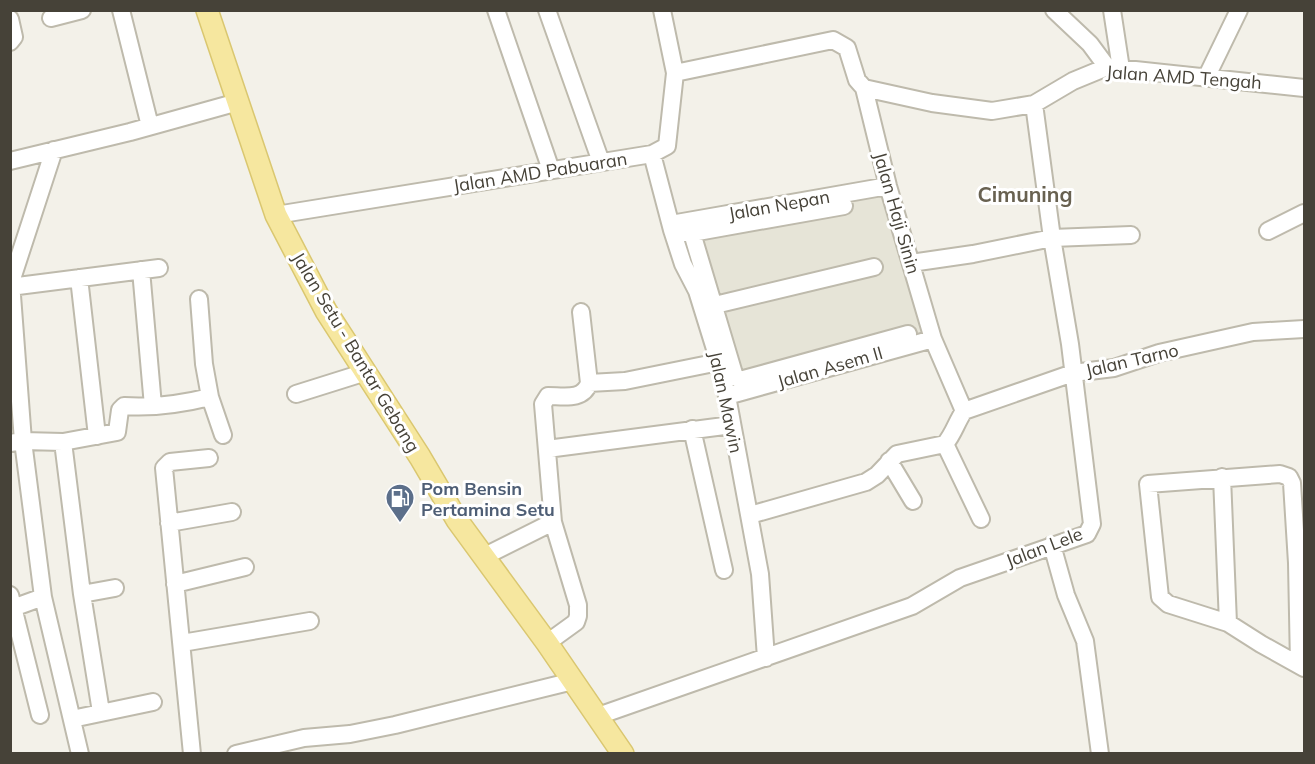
<svg xmlns="http://www.w3.org/2000/svg" width="1315" height="764" font-family="Mulish,sans-serif">
  <style>
    .residential { fill: #e6e4d7 }
    .lines { fill: none; stroke-linecap: round; stroke-linejoin: round }
    .minor-casing { stroke: #bebaac; stroke-width: 20 }
    .major-casing { stroke: #dac770; stroke-width: 24 }
    .minor { stroke: #fff; stroke-width: 16 }
    .major { stroke: #f6e79f; stroke-width: 21 }
    .labels { text-anchor: middle; dominant-baseline: central; stroke-width: 6; stroke-linejoin: round; paint-order: stroke }
    .street-label { font-size: 18px; fill: #464238; stroke: #fff }
    .service-label { font-size: 18px; font-weight: bold; fill: #4e5e75; stroke: #fff; text-anchor: start }
    .quarter-label { font-size: 21px; font-weight: bold; fill: #686150; stroke: #fff }
  </style>
  <rect width="100%" height="100%" fill="#f3f1e9"/>
  <!-- residential -->
  <path class="residential" d="M 886,193 L 925,334 L 734,390 L 678,238 Z"/>
  <g class="lines">
    <!-- minor casing -->
    <g class="minor-casing">
      <path id="minor" d="M 121,10 L 150,126
        M 496,10 L 551,170
        M 547,10 L 601,162
        M 1054,10 L 1090,44 L 1107,67
        M 1112,10 L 1121,69
        M 51,18 L 82,10
        M 10,19 L 14,37 L 10,42
        M 675,73 L 833,40 L 847,48 L 857,80 L 864,88 L 932,103 L 992,111 L 1034,104 L 1073,81 L 1107,67 L 1304,88
        M 1206,78 L 1239,10
        M 864,88 L 888,186 L 933,339 L 964,411
        M 54,150 L 11,282 L 23,441 L 43,597 L 80,754
        M 652,154 L 672,230 L 683,264 L 697,291 L 719,362 L 727,396 L 760,574 L 766,658
        M 10,161 L 130,132 L 238,102
        M 276,215 L 652,154 L 667,146 L 675,73 L 662,10
        M 671,224 L 888,186
        M 1268,231 L 1304,213
        M 681,233 L 692,233 L 844,206
        M 692,233 L 735,377 L 740,380 L 908,334
        M 911,263 L 973,254 L 1052,238 L 1131,235
        M 141,270 L 153,406
        M 79,278 L 97,436
        M 10,287 L 159,268
        M 199,299 L 204,364 L 210,397 L 223,435
        M 715,305 L 874,267
        M 589,383 L 625,381 L 719,362
        M 296,394 L 366,372
        M 727,396 L 933,339
        M 964,411 L 1073,373 L 1114,368 L 1159,353 L 1253,332 L 1304,329
        M 692,429 L 724,570
        M 63,442 L 117,432 L 120,410 L 124,406 C 153,408 182,404 210,397
        M 10,443 L 23,441 L 63,442 L 82,594 L 115,588
        M 945,444 L 981,519
        M 547,449 L 732,425
        M 889,461 L 913,501
        M 1222,477 L 1228,623
        M 750,515 L 866,482 L 877,475 L 897,454 L 945,444 C 954,433 956,423 964,411
        M 169,523 L 232,512
        M 1052,545 L 1066,595 L 1085,641 L 1100,754
        M 483,557 L 553,522 L 543,404 L 548,396 C 563,396 583,401 589,383 L 581,312
        M 175,584 L 245,567
        M 82,594 L 101,712
        M 10,595 L 40,715
        M 10,609 L 43,597
        M 182,643 L 310,621
        M 547,643 L 576,622 L 578,616 L 578,605 L 553,522
        M 1299,665 L 1297,563 L 1292,483 L 1289,477 L 1280,474 L 1148,484 L 1160,597 L 1168,604 L 1228,623 L 1261,644 L 1304,668
        M 598,716 L 912,606 L 960,578 L 1087,534 L 1092,524 L 1070,344 L 1052,238 L 1034,104
        M 72,719 L 153,702
        M 192,754 L 164,468 L 170,462 L 209,458
        M 236,754 L 304,738 L 350,734 L 395,725 L 573,681"/>
    </g>
    <!-- major casing -->
    <g class="major-casing">
      <path id="major" d="M 207,10 L 276,215 L 326,311 L 420,457 L 457,520 L 547,643 L 623,754"/>
    </g>
    <!-- minor -->
    <use href="#minor" class="minor"/>
    <!-- major -->
    <use href="#major" class="major"/>
  </g>
  <!-- icons -->
  <defs>
    <g id="fuel-pin" transform="scale(1.5)"><path d="M0 17L-7.5 6A9.5 9.5 0 1 1 7.5 6Z" fill="#5c6f8a" stroke="#fff"/><path d="M-5.5-6h7V0h2V4h1.3V-2.5L3-4.5l.8-.8L6-3V5H2.5V1h-1V6h-7ZM-4.2-4.7v3.2H.2V-4.7Z" fill="#fff"/></g>
  </defs>
  <g fill-rule="evenodd">
    <use href="#fuel-pin" x="400" y="498"/>
  </g>
  <g class="labels">
    <!-- street labels -->
    <g class="street-label">
      <text transform="translate(1184 77) rotate(4)">Jalan AMD Tengah</text>
      <text transform="translate(540 172) rotate(-9)">Jalan AMD Pabuaran</text>
      <text transform="translate(779 205) rotate(-10)">Jalan Nepan</text>
      <text transform="translate(897 213) rotate(74)">Jalan Haji Sinin</text>
      <text transform="translate(356 352) rotate(59)">Jalan Setu - Bantar Gebang</text>
      <text transform="translate(1132 360) rotate(-13)">Jalan Tarno</text>
      <text transform="translate(830 367) rotate(-16)">Jalan Asem II</text>
      <text transform="translate(726 402) rotate(78)">Jalan Mawin</text>
      <text transform="translate(1044 547) rotate(-21)">Jalan Lele</text>
    </g>
    <!-- service labels -->
    <g class="service-label">
      <text x="421" y="488">Pom Bensin<tspan x="421" dy="21">Pertamina Setu</tspan></text>
    </g>
    <!-- quarter labels -->
    <g class="quarter-label">
      <text x="1025" y="194">Cimuning</text>
    </g>
  </g>
  <!-- border -->
  <rect width="1315" height="764" fill="none" stroke="#464238" stroke-width="24"/>
</svg>
